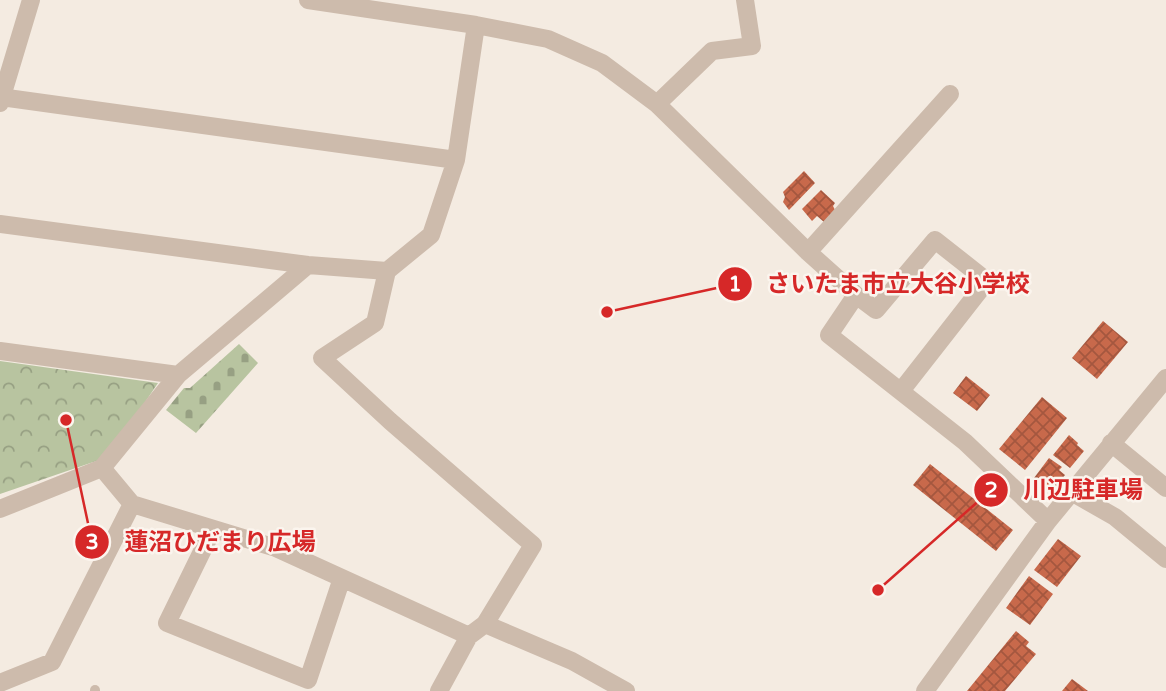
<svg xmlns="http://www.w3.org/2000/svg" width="1166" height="691" font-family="'Varela Round','Noto Sans JP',sans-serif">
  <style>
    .cemetery { fill: url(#cemetery-stones) }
    .park { fill: url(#park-crowns) }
    .building { fill: url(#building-cross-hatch) }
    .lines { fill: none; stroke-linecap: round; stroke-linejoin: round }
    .service { stroke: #cdbbac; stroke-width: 10 }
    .minor { stroke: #cdbbac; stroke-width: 18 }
    .tertiary { stroke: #cdbbac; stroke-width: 18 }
    .leader { fill: none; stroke: #d62828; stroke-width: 2.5 }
    .callout-dot { fill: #d62828; stroke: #fbf5ee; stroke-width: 2.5 }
    .mark-label { font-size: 21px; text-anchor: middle; font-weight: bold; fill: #fff }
    .callout-label { font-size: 24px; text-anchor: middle; font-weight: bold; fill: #d62828; stroke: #fbf5ee; stroke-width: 5; stroke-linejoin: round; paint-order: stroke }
  </style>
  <defs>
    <pattern id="cemetery-stones" width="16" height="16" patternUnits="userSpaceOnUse" patternTransform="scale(1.75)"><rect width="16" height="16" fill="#b8c4a0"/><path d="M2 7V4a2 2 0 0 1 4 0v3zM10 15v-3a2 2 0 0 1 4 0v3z" fill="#97a083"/></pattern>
    <pattern id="park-crowns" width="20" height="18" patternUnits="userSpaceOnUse" patternTransform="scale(1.75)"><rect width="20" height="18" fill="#b8c4a0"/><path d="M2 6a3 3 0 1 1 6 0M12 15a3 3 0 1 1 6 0" fill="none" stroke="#97a083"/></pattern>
    <pattern id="building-cross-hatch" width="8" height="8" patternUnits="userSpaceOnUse" patternTransform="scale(1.75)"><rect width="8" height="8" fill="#c8694b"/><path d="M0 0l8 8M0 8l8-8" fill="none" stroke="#a4573f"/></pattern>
  </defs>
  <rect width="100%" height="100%" fill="#f4ebe1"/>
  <!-- cemetery -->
  <path class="cemetery" d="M 239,344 L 258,363 L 196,433 L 166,410 L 184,388 L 190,388 Z"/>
  <!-- park -->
  <path class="park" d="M 0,361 L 158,383 L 108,457 L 0,494 Z"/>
  <!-- building -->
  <path class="building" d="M 804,171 L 815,183 L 789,210 L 783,202 L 785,197 L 783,192 Z
    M 821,190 L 835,203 L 833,206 L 835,210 L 824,222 L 817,216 L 812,221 L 802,209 Z
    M 1103,321 L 1128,342 L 1097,379 L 1072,358 Z
    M 966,376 L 990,395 L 977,411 L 953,393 Z
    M 1042,397 L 1067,418 L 1025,470 L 999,449 Z
    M 1069,435 L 1078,443 L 1077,445 L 1084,451 L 1070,468 L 1053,455 Z
    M 1049,458 L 1062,467 L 1059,470 L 1065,475 L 1052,492 L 1034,478 Z
    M 930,464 L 1013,530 L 996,551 L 913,485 Z
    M 1058,539 L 1081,556 L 1057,587 L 1034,570 Z
    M 1029,576 L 1053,594 L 1030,625 L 1006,608 Z
    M 1016,631 L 1029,642 L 1026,646 L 1036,654 L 1005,691 L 967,691 Z
    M 1072,679 L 1088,691 L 1062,691 Z"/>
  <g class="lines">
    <!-- service -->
    <path class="service" d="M 95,691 L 95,690"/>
    <!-- minor -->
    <path class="minor" d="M 308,0 L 476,25 L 548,39 L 602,63 L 657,104 L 808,252 L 856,295 L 829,335 L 965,442 L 1048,521
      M 0,97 L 456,160
      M 0,103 L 31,0
      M 657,104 L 712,51 L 752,46 L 745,0
      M 0,224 L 308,265 L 387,271
      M 808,252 L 950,94
      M 856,295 L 876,310 L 935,240 L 987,281 L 901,391
      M 0,351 L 178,375
      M 1111,443 L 1166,488
      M 102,468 L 132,504 L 276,548 L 469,636
      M 1073,493 L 1115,517 L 1166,559
      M 0,509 L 102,468 L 178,375 L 308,265
      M 213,529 L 167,623 L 308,680 L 342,578
      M 0,683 L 52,662 L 132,504
      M 439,691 L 469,636 L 485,624 L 533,545 L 390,421 L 322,358 L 375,323 L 387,271 L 431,235 L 456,160 L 476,25
      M 925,691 L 1048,521 L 1166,378"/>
    <!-- tertiary -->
    <path class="tertiary" d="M 485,624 L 572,661 L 626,691"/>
  </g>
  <!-- callouts -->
  <path class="leader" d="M607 312L735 284M878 590L991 490M66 420L92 542"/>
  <g class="callout-dot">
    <circle cx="607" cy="312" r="7"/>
    <circle cx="878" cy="590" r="7"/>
    <circle cx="66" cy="420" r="7"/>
    <circle cx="735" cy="284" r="18"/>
    <circle cx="991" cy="490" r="18"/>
    <circle cx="92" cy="542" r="18"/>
  </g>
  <g class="mark-label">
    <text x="735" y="291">1</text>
    <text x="991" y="497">2</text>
    <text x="92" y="549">3</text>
  </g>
  <g class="callout-label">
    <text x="898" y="292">さいたま市立大谷小学校</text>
    <text x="1083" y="498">川辺駐車場</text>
    <text x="220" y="550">蓮沼ひだまり広場</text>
  </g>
</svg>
